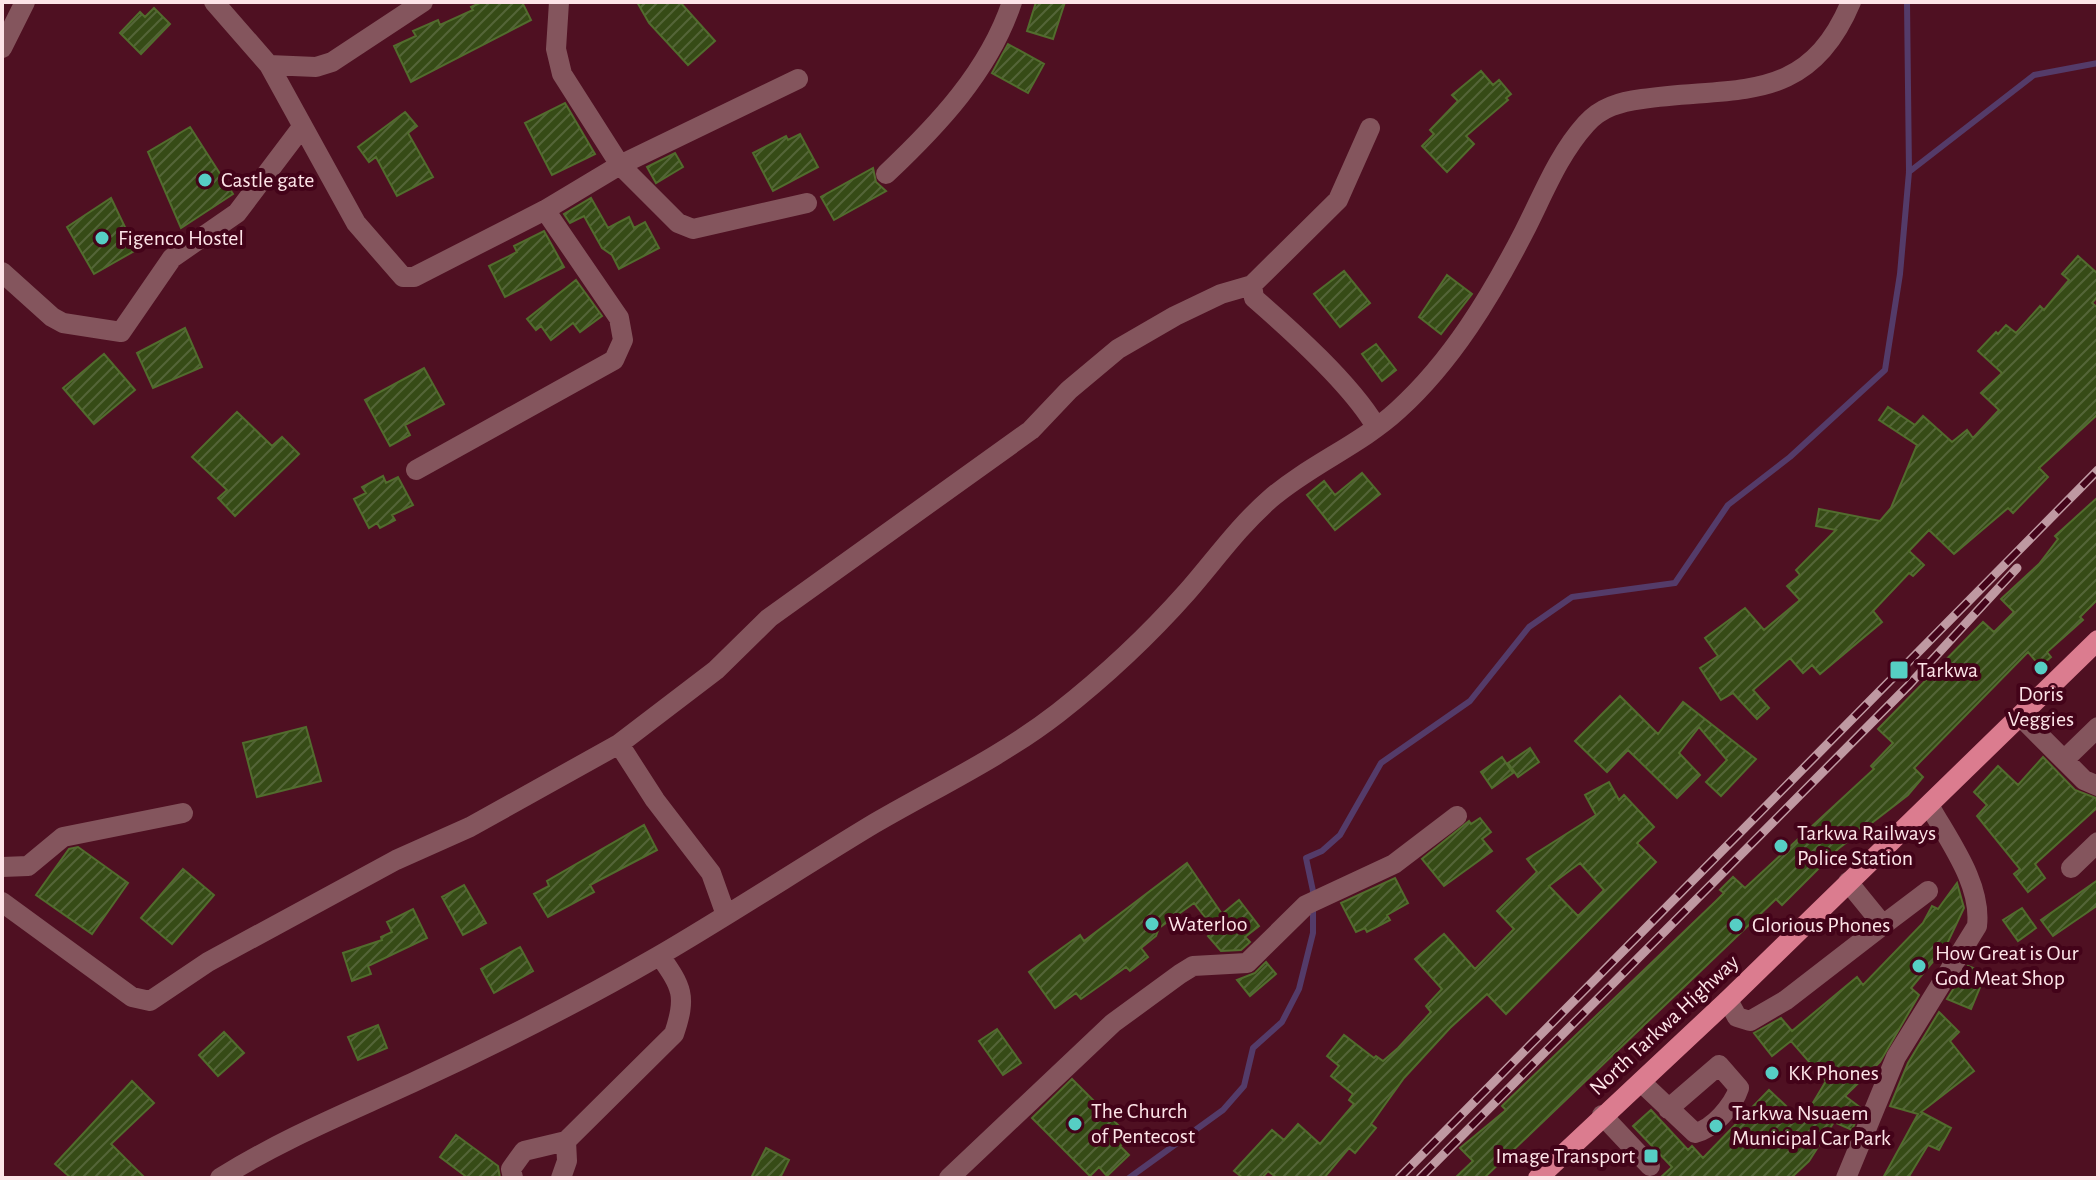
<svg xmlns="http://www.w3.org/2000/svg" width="2100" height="1180" font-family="'Alegreya Sans',sans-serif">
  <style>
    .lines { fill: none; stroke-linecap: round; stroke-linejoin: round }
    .stream { stroke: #543b69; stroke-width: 6 }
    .building { fill: url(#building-hatch); stroke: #526c2e; stroke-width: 2; fill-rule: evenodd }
    .minor { stroke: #84555d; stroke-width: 20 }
    .major { stroke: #db7c8f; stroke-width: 20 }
    .rail-casing { stroke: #bf99a2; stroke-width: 9 }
    .rail { stroke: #430319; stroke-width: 6; stroke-dasharray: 18; stroke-linecap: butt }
    .poi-dot { fill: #56cec4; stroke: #430319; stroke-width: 3 }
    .labels { text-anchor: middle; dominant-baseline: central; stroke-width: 8; stroke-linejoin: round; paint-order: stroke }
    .poi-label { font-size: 22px; fill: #fde4e8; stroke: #430319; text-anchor: start }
    .street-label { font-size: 22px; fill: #fde4e8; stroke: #430319 }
  </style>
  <defs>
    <pattern id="building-hatch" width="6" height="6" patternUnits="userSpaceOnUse" patternTransform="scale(2)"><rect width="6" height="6" fill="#364b16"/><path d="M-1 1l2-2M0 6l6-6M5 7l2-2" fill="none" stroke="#546538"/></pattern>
  </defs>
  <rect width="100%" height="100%" fill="#4f1022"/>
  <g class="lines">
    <!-- stream -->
    <path class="stream" d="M 1909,172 L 2034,75 L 2098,63
      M 1129,1178 L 1223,1110 L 1244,1086 L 1253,1048 L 1282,1022 L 1299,989 L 1313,933 L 1313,891 L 1306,858 L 1322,851 L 1340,835 L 1381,763 L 1470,701 L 1529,627 L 1572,597 L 1675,583 L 1728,505 L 1790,457 L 1885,370 L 1900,274 L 1909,172 L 1907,2"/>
  </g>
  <!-- building -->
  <path class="building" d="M 482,2 L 522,2 L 531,20 L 411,82 L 394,46 L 416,36 L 413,31 L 438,20 L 440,25 L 473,10 L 471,7 Z
    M 637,2 L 680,2 L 715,41 L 688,65 L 649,23 Z
    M 1036,2 L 1065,2 L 1053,39 L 1027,31 Z
    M 154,8 L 170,24 L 141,54 L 120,33 L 140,12 L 145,17 Z
    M 1008,44 L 1044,64 L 1028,93 L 992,73 Z
    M 1481,71 L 1493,85 L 1499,80 L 1511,94 L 1506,98 L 1508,100 L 1466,136 L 1474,144 L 1447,172 L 1422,146 L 1434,134 L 1430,130 L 1458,101 L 1452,95 Z
    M 565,103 L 595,154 L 552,175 L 525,123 Z
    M 405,112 L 417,126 L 408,133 L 433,177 L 397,196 L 376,157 L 369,162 L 358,147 Z
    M 190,127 L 233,194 L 181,228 L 148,152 Z
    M 800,134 L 818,167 L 773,191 L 753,153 L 786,136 L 788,140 Z
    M 675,153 L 683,167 L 656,183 L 647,167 Z
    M 873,168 L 876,182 L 886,191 L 834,220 L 821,197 Z
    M 111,198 L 136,250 L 94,274 L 67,227 Z
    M 591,198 L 608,228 L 629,217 L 634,228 L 645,222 L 659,248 L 619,269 L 612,255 L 602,248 L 584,216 L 570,223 L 564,214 Z
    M 544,231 L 564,267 L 505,297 L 489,266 L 517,252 L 514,246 Z
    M 2078,256 L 2098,274 L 2098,296 L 2092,303 L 2098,308 L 2098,414 L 2039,468 L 2048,477 L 2013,513 L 2008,508 L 1954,554 L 1929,530 L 1909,551 L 1924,565 L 1913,576 L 1909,573 L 1873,611 L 1882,622 L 1820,674 L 1812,665 L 1803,673 L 1790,658 L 1753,690 L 1769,708 L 1757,719 L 1733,693 L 1721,700 L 1700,668 L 1718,656 L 1705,638 L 1745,608 L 1764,630 L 1800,600 L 1787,586 L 1800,575 L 1796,570 L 1836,530 L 1816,526 L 1819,509 L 1880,521 L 1891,508 L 1917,445 L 1879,420 L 1888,407 L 1915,425 L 1923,416 L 1952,442 L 1967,430 L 1973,438 L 1999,410 L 1981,393 L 2002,373 L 1978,351 L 1996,332 L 1998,334 L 2006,325 L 2016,333 L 2040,306 L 2044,310 L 2069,280 L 2062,274 Z
    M 1344,271 L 1370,303 L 1340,327 L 1314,294 Z
    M 1447,275 L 1472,294 L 1441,334 L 1419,317 Z
    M 576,280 L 602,316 L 580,332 L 573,323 L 551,340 L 541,326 L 536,330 L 527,319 Z
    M 185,328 L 202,367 L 153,388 L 137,353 Z
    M 1376,344 L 1396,370 L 1382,381 L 1362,354 Z
    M 104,354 L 135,390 L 94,424 L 63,388 Z
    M 424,368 L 444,404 L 405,425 L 410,435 L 390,446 L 365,400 Z
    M 237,412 L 272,446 L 282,437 L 299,454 L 235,516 L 218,498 L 227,490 L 192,457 Z
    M 1362,473 L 1380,494 L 1335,530 L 1307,495 L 1324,481 L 1335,495 Z
    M 383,476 L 386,483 L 398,477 L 413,505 L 392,515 L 395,520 L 380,528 L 377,523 L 369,528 L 354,499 L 366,493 L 362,487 Z
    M 2098,497 L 2098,599 L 2080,617 L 2083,620 L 2047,652 L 2051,657 L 2040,666 L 2028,652 L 1914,768 L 1923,777 L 1908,795 L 1838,849 L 1782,905 L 1776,899 L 1484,1178 L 1455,1178 L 1473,1161 L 1460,1148 L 1506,1110 L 1502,1106 L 1716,901 L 1724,893 L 1720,890 L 1733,877 L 1745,888 L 1874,769 L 1871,766 L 1893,743 L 1878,729 L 1983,622 L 1994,632 L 2014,612 L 2001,599 L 2039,564 L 2058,539 L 2055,536 Z
    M 1620,696 L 1658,734 L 1683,702 L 1756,759 L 1721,796 L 1706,782 L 1727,760 L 1699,727 L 1679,753 L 1700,775 L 1677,798 L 1628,750 L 1607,772 L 1575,741 Z
    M 306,727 L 321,781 L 257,797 L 243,743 Z
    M 1530,748 L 1539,762 L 1518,777 L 1508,763 Z
    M 1502,757 L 1513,773 L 1492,788 L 1481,772 Z
    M 2043,757 L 2075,790 L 2096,798 L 2098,807 L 2035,864 L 2045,878 L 2028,892 L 2014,874 L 2020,869 L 1977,816 L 1987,805 L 1974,792 L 1998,766 L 2018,785 Z
    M 1609,782 L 1619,800 L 1624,795 L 1654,827 L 1637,843 L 1656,862 L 1506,1014 L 1487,994 L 1450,1028 L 1404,1078 L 1371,1124 L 1376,1128 L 1355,1153 L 1349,1148 L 1324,1178 L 1277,1178 L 1268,1171 L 1262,1178 L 1243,1178 L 1234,1171 L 1272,1130 L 1284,1140 L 1298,1124 L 1320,1144 L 1354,1104 L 1349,1100 L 1353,1094 L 1331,1076 L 1339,1066 L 1327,1056 L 1344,1035 L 1374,1058 L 1376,1056 L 1383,1061 L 1398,1048 L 1431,1012 L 1426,1006 L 1442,989 L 1415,959 L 1444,934 L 1475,969 L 1514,929 L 1497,911 L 1537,872 L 1527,859 L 1596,815 L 1585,795 ZM 1580,863 L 1604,890 L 1578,916 L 1549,886 Z
    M 1480,818 L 1491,832 L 1482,839 L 1492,851 L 1444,886 L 1422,859 L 1469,821 L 1471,824 Z
    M 644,825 L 657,850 L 590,885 L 594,892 L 548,917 L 534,894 L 549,886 L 547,881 Z
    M 78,847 L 128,883 L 92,934 L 36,895 L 69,849 Z
    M 1187,863 L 1222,914 L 1239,900 L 1259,926 L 1245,937 L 1250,942 L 1241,950 L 1221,951 L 1208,936 L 1215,930 L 1194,903 L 1159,928 L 1156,936 L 1141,948 L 1148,957 L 1130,971 L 1126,967 L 1081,999 L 1076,993 L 1055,1008 L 1029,972 L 1080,935 L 1084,941 Z
    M 183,869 L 214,895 L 172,944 L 141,918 Z
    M 1395,878 L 1408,903 L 1387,915 L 1390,920 L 1367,932 L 1365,928 L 1356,932 L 1341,903 Z
    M 2098,880 L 2098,905 L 2053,936 L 2041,920 Z
    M 1957,883 L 1964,908 L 1946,946 L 1911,988 L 1919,995 L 1880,1062 L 1845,1096 L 1861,1108 L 1852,1130 L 1834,1122 L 1809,1161 L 1791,1178 L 1660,1178 L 1672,1167 L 1633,1126 L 1651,1110 L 1688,1150 L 1692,1146 L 1703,1158 L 1769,1090 L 1802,1121 L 1826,1081 L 1791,1041 L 1772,1056 L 1754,1033 L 1781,1018 L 1792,1031 L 1857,977 L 1863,985 L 1923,923 L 1932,906 L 1938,909 Z
    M 464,885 L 486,923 L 463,935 L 442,897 Z
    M 2022,908 L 2036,928 L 2018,941 L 2003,920 Z
    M 413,909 L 427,938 L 368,966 L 371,974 L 352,981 L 343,953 L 382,940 L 381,937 L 392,932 L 387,922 Z
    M 520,947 L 533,971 L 494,993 L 481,969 Z
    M 1266,962 L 1276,974 L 1250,996 L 1237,980 L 1255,973 Z
    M 1968,966 L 1986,973 L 1971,1009 L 1947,999 Z
    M 1939,1012 L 1959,1032 L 1950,1041 L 1974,1071 L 1921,1112 L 1951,1128 L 1939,1150 L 1928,1145 L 1908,1178 L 1883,1178 L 1918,1114 L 1890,1106 L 1908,1063 Z
    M 378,1025 L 387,1048 L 358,1060 L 348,1037 Z
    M 997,1029 L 1021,1063 L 1003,1075 L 979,1041 Z
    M 224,1032 L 244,1053 L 218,1076 L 199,1055 Z
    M 1072,1079 L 1130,1137 L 1120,1146 L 1129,1155 L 1107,1176 L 1099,1167 L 1090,1176 L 1032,1118 Z
    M 132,1081 L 154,1103 L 111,1144 L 145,1178 L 71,1178 L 55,1164 Z
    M 456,1135 L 498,1166 L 500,1178 L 468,1178 L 440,1157 Z
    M 766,1148 L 789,1160 L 780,1178 L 751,1178 Z"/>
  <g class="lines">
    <!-- minor -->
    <path class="minor" d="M 214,2 L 269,65 L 356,223 L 403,277 L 414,277 L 545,210 L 620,165 L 798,79
      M 559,2 L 556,49 L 562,74 L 620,165 L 678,223 L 693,229 L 807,203
      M 2,48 L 25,2
      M 269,65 L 316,67 L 332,62 L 423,2
      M 1370,128 L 1338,200 L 1252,285 L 1254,298 C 1292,331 1350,383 1375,425
      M 886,174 C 938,125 989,71 1012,2
      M 2,272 L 52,317 L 63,323 L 121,332 L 172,258 L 237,213 L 302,127
      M 416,470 L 614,360 L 623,340 L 619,318 L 545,210
      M 2020,716 L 2084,780 L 2098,786
      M 619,744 L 655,800 L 711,873 L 726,915
      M 2064,760 L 2098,727
      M 2,867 L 28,866 L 63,837 L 183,813
      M 2071,868 L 2098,842
      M 1848,882 L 1883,925 L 1928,891
      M 2,902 L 132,997 L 150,1001 L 208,962 L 396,860 L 470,827 L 619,744 L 716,670 L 769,618 L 1031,430 L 1069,390 L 1118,349 L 1175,316 L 1221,294 L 1252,285
      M 1728,1000 L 1737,1017 L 1750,1021 L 1786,1000 L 1883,925
      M 1641,1082 L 1695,1133 C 1713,1129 1733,1106 1739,1088 L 1719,1065 L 1668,1109
      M 1602,1115 L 1650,1166
      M 220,1178 C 286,1137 347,1113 416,1081 C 498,1043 579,1002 657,957 C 729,915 799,869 870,826 C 933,789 1000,758 1058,713 C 1104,677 1148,636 1187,592 C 1215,560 1238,527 1270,499 C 1309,465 1360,445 1398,410 C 1452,361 1491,296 1524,232 C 1543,195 1558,155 1586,124 C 1601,107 1620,102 1642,99 C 1736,85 1807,107 1851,2
      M 513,1178 L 511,1169 L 524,1151 L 566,1141 L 674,1034 C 687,996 682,987 660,956
      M 561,1178 L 567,1161 L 566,1141
      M 949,1178 L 1113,1023 L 1180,974 L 1193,966 L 1247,963 L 1306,905 L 1394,864 L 1457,816
      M 1846,1178 L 1896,1057 L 1977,926 C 1982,884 1949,841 1929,805"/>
    <!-- major -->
    <path class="major" d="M 1538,1178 L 1728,1000 L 2098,640"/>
    <!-- rail casing -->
    <g class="rail-casing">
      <path id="rail" d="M 1399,1178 L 2098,470
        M 1420,1178 L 1909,685 L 2017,568"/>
    </g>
    <!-- rail -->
    <use href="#rail" class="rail"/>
  </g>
  <!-- markers -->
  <g class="poi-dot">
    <circle cx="205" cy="180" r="8"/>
    <circle cx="102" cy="238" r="8"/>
    <circle cx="2041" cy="668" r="8"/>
    <rect x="1889" y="660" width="20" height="20" rx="4"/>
    <circle cx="1781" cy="846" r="8"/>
    <circle cx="1152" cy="924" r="8"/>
    <circle cx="1736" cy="925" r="8"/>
    <circle cx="1919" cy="966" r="8"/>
    <circle cx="1772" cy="1073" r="8"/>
    <circle cx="1075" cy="1124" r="8"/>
    <circle cx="1716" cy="1126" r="8"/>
    <rect x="1643" y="1148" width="16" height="16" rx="4"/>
  </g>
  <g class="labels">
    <!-- poi labels -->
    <g class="poi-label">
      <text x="221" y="180">Castle gate</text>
      <text x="118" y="238">Figenco Hostel</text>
      <text x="1917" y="670">Tarkwa</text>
      <text x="2041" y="694" text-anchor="middle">Doris<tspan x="2041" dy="25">Veggies</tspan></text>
      <text x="1797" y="833">Tarkwa Railways<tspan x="1797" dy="25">Police Station</tspan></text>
      <text x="1168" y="924">Waterloo</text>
      <text x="1752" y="925">Glorious Phones</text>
      <text x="1935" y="953">How Great is Our<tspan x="1935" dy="25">God Meat Shop</tspan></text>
      <text x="1788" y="1073">KK Phones</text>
      <text x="1091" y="1111">The Church<tspan x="1091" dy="25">of Pentecost</tspan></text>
      <text x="1732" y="1113">Tarkwa Nsuaem<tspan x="1732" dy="25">Municipal Car Park</tspan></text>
      <text x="1635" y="1156" text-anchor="end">Image Transport</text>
    </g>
    <!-- street labels -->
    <g class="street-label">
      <text transform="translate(1664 1025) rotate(-43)">North Tarkwa Highway</text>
    </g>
  </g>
  <!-- border -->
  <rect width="2100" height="1180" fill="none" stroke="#fde4e8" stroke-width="8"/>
</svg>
